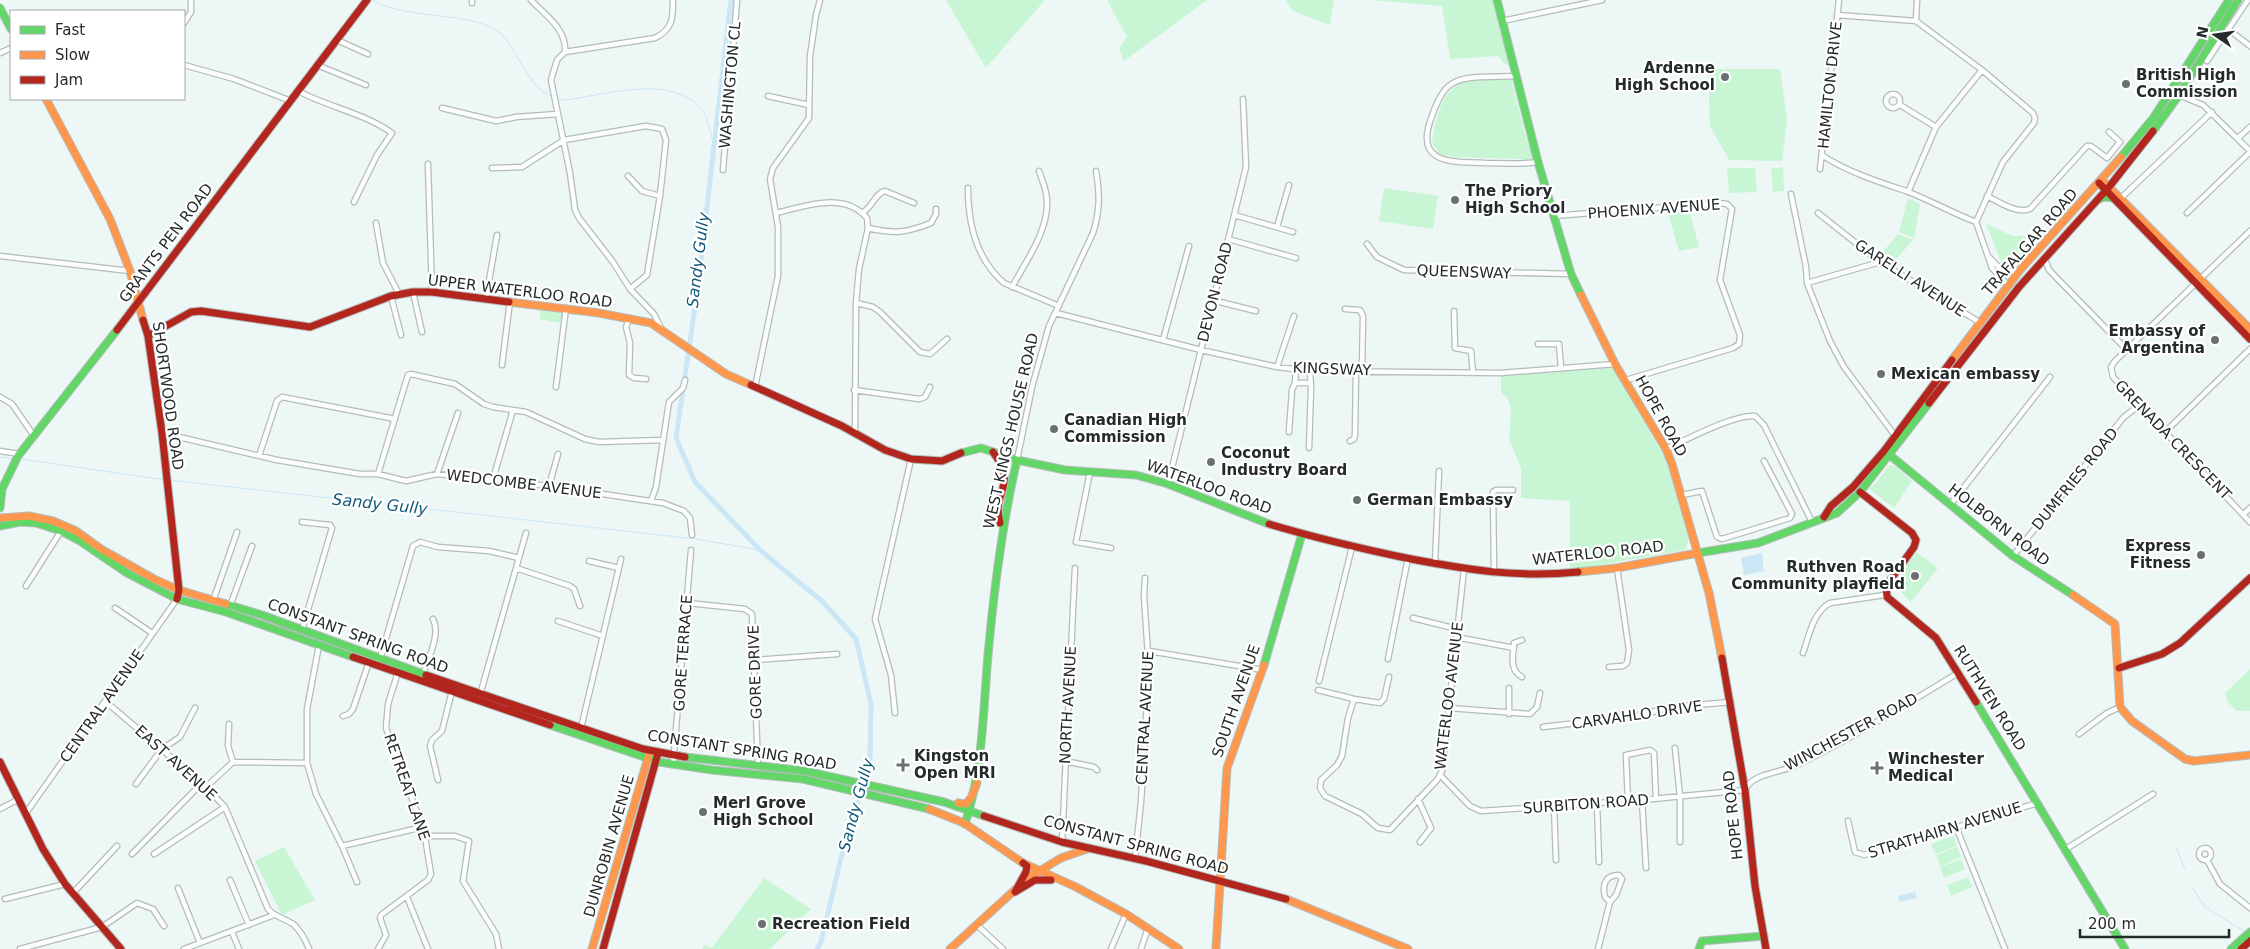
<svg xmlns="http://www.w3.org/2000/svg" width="2250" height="949" font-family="'DejaVu Sans',sans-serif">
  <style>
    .green { fill: #c8f6d5 }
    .water { fill: #cbe6f4 }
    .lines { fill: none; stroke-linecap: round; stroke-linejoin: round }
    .stream { stroke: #cbe6f4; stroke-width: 1 }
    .canal { stroke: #cbe6f4; stroke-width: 5 }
    .street-casing { stroke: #b4bcbb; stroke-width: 7 }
    .fast-casing { stroke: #b4bcbb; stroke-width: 9 }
    .slow-casing { stroke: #b4bcbb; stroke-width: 9 }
    .jam-casing { stroke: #b4bcbb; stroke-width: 9 }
    .street { stroke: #fcfefe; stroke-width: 4.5 }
    .fast { stroke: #63d668; stroke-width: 7 }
    .slow { stroke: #ff974d; stroke-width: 7 }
    .jam { stroke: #b3261e; stroke-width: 7 }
    .poi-dot { fill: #6a7271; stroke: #fff; stroke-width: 2 }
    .labels { text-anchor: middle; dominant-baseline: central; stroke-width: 4.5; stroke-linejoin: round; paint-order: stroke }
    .poi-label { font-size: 15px; font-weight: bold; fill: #242b2a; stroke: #fff; text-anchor: start }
    .street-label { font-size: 15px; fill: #242b2a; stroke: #fff }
    .water-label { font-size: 16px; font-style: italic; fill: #10597b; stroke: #fff }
  </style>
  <rect width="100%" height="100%" fill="#edf7f6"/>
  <!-- green -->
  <path class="green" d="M 946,0 L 1043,0 L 1044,1 L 986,68 Z
    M 1107,0 L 1207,0 L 1124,61 L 1119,49 L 1127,37 Z
    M 1286,0 L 1334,0 L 1330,25 L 1293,11 Z
    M 1370,0 L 1495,0 L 1509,66 L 1502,62 L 1499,56 L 1450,59 L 1442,6 Z
    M 1708,69 L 1780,69 L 1787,120 L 1782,161 L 1729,160 L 1710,126 Z
    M 1507,77 L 1511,78 L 1525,133 L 1534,159 L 1529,161 L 1519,159 L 1453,157 L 1440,154 L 1432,143 C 1435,121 1441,87 1467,81 C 1480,78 1494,78 1507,77 Z
    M 1783,167 L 1784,191 L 1773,192 L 1771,169 Z
    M 1727,168 L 1755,168 L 1757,192 L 1729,193 Z
    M 1384,188 L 1438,196 L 1433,229 L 1379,221 Z
    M 1908,198 L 1920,204 L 1914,238 L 1899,232 Z
    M 1689,210 L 1699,247 L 1679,251 L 1668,213 Z
    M 1986,224 L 2013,236 L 2044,234 L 2017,262 L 2007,266 L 2002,264 Z
    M 1898,234 L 1913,240 L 1893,263 L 1881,254 Z
    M 540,310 L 563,313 L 561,323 L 540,319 Z
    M 1612,367 L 1666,459 L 1689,538 L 1685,550 L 1583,568 L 1570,568 L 1570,501 L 1521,498 L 1521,468 L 1509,440 L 1511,410 L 1508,399 L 1501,392 L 1501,375 Z
    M 1889,465 L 1895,466 L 1912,481 L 1894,508 L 1869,489 L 1877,482 Z
    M 1916,552 L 1938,568 L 1911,602 L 1892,584 Z
    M 2250,669 L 2250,711 L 2236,711 L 2228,702 L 2225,693 Z
    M 1953,836 L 1957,846 L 1935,854 L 1931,844 Z
    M 284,847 L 315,900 L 282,915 L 255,861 Z
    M 1957,847 L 1961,857 L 1940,866 L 1936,855 Z
    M 1961,859 L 1965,869 L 1944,878 L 1940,867 Z
    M 1968,877 L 1972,887 L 1951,896 L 1947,885 Z
    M 764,878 L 811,909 L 770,949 L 702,949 L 704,945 L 712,948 Z"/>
  <!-- water -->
  <path class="water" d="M 1762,553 L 1764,571 L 1744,575 L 1741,558 Z
    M 1915,892 L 1917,898 L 1899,902 L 1898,896 Z"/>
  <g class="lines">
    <!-- stream -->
    <path class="stream" d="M 372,0 C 409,21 473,10 501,34 C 517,49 530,91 552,96
      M 555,97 L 565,100 C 605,95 673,73 702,110 C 709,119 711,136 714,147
      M 0,457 L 14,459
      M 21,459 L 165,480
      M 169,480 L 696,539 L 760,550
      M 2176,847 L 2185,869
      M 2192,887 L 2205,907 L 2244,931"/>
    <!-- canal -->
    <path class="canal" d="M 731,0 L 697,293 L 676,438 L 695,482 L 760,550 L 823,602 L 856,639 L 871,704 L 870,761 L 841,858 L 821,942 L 817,949"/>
    <!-- street casing -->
    <g class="street-casing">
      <path id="street" d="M 472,0 L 472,3
        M 531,0 C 545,15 567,29 565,52
        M 1837,15 L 1916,21 L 1982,70 L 2033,113 L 2035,118 L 2034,123 L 2003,162 L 1976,222
        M 1502,21 L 1602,0
        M 1916,21 L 1917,0
        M 184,23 L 191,12 L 191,0
        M 2228,29 L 2250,46
        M 337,40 L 368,54
        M 565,52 L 557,60 L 551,80 L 570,173 L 575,210 L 579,218 L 613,262 L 630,289 L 654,314 L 661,328
        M 565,52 L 655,38 C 673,29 673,18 673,0
        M 0,53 L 11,48
        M 2207,61 L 2248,0
        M 184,65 L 234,79 L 291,101
        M 317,65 L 366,85
        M 1516,76 C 1499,77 1469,75 1455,82 C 1443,87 1436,104 1432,116 C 1413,164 1450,162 1485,163 C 1503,163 1521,165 1538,162
        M 298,91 C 328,107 364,113 392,133 L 377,155 L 354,202
        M1886 101a7 7 0 1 1 14 0a7 7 0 1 1-14 0Z
        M 2179,95 L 2203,105 L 2250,151
        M 768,96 L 809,105
        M 1900,105 L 1936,127
        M 442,108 L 496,121 L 516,117 L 558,114
        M 2238,138 L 2250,127
        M 1822,155 C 1845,171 1879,182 1906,191 C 1930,200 1952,213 1976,222
        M 428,164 L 432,292
        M 492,168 L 522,167 L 564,140 L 646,126 L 662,129 L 666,140 L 660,196 L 647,275 L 630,289
        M 1820,169 L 1839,0
        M 723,170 L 737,0
        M 628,176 L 642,191 L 660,196
        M 968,188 C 968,223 976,259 1004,283 L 1059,306
        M 1908,192 L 1936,127 L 1982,70
        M 1791,194 L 1806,267 L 1807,283 L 1830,341 L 1844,367 L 1896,437
        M 1987,196 C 1999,202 2016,214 2030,209 L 2087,146 L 2091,146 L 2107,158 L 2120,142 L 2109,132
        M 2121,198 L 2212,112
        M 776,213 C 806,206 844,191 867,218 L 868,228 L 859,269 L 856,303 L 855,433
        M 862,213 C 873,207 875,193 885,191 L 914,203
        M 1818,213 L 1880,262 L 1981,323
        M 2187,213 L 2250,152
        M 1234,215 L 1293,232
        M 1553,216 L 1719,203 L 1727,204 L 1732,209 L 1720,280 L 1740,335 L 1739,344 L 1733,348 L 1626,380
        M 1976,222 L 1992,268 L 2008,285
        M 376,223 L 383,263 L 399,294
        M 1277,227 L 1289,185
        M 868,228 C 894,234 906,233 931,223 L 936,214 L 936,209
        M 2250,231 L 2115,361 L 2111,367 L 2113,377 L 2250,522
        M 1228,239 L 1296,258
        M 1367,244 L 1377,257 L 1404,270 L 1571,274
        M 0,256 L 130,271
        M 1990,258 C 1998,268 2006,274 2019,270
        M 2045,259 L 2049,270 L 2127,350
        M 1807,283 L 1880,262
        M 1012,287 C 1026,261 1048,232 1047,201 C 1047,191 1042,180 1039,171
        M 413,292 L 422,332
        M 391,296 L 401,335
        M 486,298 L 497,235
        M 1212,300 L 1256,311
        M 856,303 L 873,307 L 880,312 L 920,352 L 930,354 L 947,339
        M 1345,309 L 1360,310 L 1363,316 L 1362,371
        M 1454,311 L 1455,348 L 1471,351 L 1473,373
        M 1056,313 L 1201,350 L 1277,367 L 1310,371 L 1501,373 L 1615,364
        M 629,319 L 626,327 L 630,343 L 629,375 L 634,378 L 646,379
        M 1163,340 L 1189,246
        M 1538,344 L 1559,344 L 1561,368
        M 502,365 L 510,301
        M 1277,367 L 1294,316
        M 1295,383 L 1310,383
        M 556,387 L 566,308
        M 755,387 L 778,276 L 778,227 L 770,179 L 773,168 L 809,118 L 810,56 L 816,15 L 820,0
        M 854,390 L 919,399 L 925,397 L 930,387
        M 0,397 L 12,404 L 34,436
        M 1289,432 L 1292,390 L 1295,383 L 1296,369
        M 2165,432 L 2250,349
        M 162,433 L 277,460 L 360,474 L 378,474 L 406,481 L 437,474 L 549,486 L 663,503 L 684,511 L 690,518 L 692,535
        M 1350,441 L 1354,439 L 1355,435 L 1356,371
        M 1309,448 L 1311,388 L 1310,371
        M 1666,449 C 1686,440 1734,414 1755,416 L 1764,425 L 1812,522
        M 0,451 L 20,454
        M 259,456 L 277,401 L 282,397 L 395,419
        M 1017,460 L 1032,387 L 1049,326 L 1093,233 C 1100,211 1100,194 1096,171
        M 1090,472 L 1076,542 L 1111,548
        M 378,474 L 408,375 L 411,374 L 455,384 L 484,404 L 493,407 L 526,412 L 585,439 L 599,442 L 663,440
        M 437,474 L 458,413
        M 493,479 L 513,410
        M 1168,484 L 1246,167 L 1243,99
        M 549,486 L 558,454
        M 1682,495 L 1702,491 L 1717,537 L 1722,539 L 1790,518 L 1792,514 L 1764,461
        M 651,501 L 656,487 L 669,402 L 683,388 L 685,380
        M 1951,504 L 2050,377
        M 2243,515 L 2250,508
        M 302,522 L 330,525 L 332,528 L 302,630
        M 2013,556 L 2123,418 L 2139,405
        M 589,561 L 619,568
        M 1435,563 L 1439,471
        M 516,568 L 570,586 L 574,589 L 580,606
        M 1494,573 L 1493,492 L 1496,490 L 1513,490
        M 26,586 L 61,531
        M 213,601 L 237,532
        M 688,603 L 745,609 L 752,614 L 758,766
        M 230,606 L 252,546
        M 115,608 L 152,633
        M 1413,618 L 1457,629
        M 558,621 L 603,636
        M 1456,637 L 1514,648
        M 319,645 L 307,709 L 307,763 L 316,794 L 342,846 L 357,882
        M 1149,651 L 1263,670
        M 1803,653 C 1809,636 1813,612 1830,603 L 1885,595
        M 380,659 L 413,546 L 420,542 L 438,547 L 489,551 L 519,558
        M 1388,659 L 1408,558
        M 755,660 L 837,654
        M 1609,667 L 1623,666 L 1627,663 L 1629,650 L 1617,568
        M 423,675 C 428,658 441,635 433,619
        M 1522,677 C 1509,670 1513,656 1514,643 L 1522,640
        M 1319,681 L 1352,547
        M 1318,690 L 1354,699 L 1380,703 L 1384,699 L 1389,677
        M 480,695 L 526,533
        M 1354,699 L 1348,718 L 1342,756 L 1337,765 L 1321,780 L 1320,788 L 1325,796 L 1362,814 L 1378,828 L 1390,830 L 1437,780 L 1442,771 L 1464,569
        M 105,701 L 206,787 L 225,807 L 268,909 C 275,917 284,918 293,924 C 300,930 306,941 309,949
        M 1449,708 L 1530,714 L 1537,707 L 1540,693
        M 895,713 L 891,675 L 875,619 L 911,459
        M 1509,714 L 1509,688
        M 343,716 L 349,714 L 353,709 L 369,662
        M 229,724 L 228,746 L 233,762
        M 1543,727 L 1635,716 L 1673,707 L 1731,702
        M 581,728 L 621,559
        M 2079,734 L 2107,713 L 2120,707
        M 1675,748 L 1680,797 L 1680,842
        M 1065,761 L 1094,767 L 1097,770
        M 673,765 L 691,550
        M 1441,776 L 1470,806 L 1481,811 L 1642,800 L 1745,790 C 1751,774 1781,772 1795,766 C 1851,739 1905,705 1958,673
        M 438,780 L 430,746 L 432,740 L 442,731 L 452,691
        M 136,784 L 162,749 L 180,737 L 195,708
        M 1418,799 L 1431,828 L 1420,842
        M 1642,800 L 1646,868
        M 1628,801 L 1626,755 L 1650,750 L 1654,753 L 1656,799
        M 1597,803 L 1599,862
        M 1554,806 L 1556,860
        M 0,809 L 19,799
        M 26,813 L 177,599
        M 1848,821 L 1855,852 L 1864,855 L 2038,803
        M 1956,827 L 2005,949
        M 426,836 L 455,836 L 469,841 L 463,881 L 496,934 L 499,949
        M 1062,842 L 1075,568
        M 342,846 L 423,827
        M2199 854a6 6 0 1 1 12 0a6 6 0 1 1-12 0Z
        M 2066,849 L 2153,794
        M 132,854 L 198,787 L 206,787 L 233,762 L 307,763
        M 154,854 L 225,807
        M 1135,859 L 1141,802 L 1149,671 L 1144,595 L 1145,578
        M 2207,860 L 2220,884 L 2250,908
        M 230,880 L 249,925
        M 178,888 L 200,943
        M 73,893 L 117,846
        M 407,897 L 428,949
        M 5,899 L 65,884
        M 977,925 L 1003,949
        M 232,932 L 239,949
        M 20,949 L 102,927 L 137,903 L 153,909 L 164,926
        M 184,949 L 274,915
        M 378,949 L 386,935 L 380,918 L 381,915 L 428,880 L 431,874 L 424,831 L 386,728 L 388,704 L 398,672
        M 1111,949 L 1126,914
        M 1141,949 L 1148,928
        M 1598,949 L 1610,902 L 1616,895 L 1622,879 L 1619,875 C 1605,875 1602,885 1605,897 L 1610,902"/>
    </g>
    <!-- fast casing -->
    <g class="fast-casing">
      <path id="fast" d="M 1497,0 L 1538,162 L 1571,274 L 1581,295
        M 0,8 L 11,29
        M 2153,131 L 2179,95 L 2238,0
        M 2121,157 L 2154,117 L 2229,0
        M 2099,199 L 2104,197 L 2114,198
        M 1886,452 L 2013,556 L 2073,595
        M 961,453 L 981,448 L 1017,460 L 1065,470 L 1136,475 L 1168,484 L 1269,524
        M 0,508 L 2,489 L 18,456 L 117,330
        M 0,526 L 20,522 L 36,523 L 61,531 L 80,541 L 127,573 L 177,599 L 226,612 L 353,657
        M 1698,553 L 1758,543 L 1837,513 L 1860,492 L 1929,403
        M 226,604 L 262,615 L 426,675
        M 1264,665 L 1302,534
        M 1976,702 L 2125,949
        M 550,725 L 659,762 L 712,770 L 803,779 L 929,809
        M 685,757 L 805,771 L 944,802 L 984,816
        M 965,824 C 983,769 983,712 988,655 C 994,589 1002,524 1017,460
        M 1699,949 L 1702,941 L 1764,936
        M 2231,949 L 2250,932"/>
    </g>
    <!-- slow casing -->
    <g class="slow-casing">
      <path id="slow" d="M 46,99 L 110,219 L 130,271 L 143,320
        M 2102,180 L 2250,329
        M 1581,295 L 1615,364 L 1666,449 L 1672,464 L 1709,593 L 1722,658
        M 509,302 L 599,313 L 651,323 L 726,374 L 751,385
        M 1952,360 L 2020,270 L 2121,157
        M 0,518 L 29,516 L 53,521 L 76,531 L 101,549 L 154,579 L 179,590 L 226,604
        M 1578,572 L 1617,568 L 1698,553
        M 2073,595 L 2115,624 L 2120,707 L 2132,721 L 2185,759 L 2194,761 L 2250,755
        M 958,803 L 966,804 L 971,798 L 977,783
        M 929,809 L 964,823 L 1023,863 L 1076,887 L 1126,914 L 1179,949
        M 1286,899 L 1408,949
        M 592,949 L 650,751
        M 950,949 L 1028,878 L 1061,858 L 1087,849
        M 1216,949 L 1227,768 L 1264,665"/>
    </g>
    <!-- jam casing -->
    <g class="jam-casing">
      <path id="jam" d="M 2099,183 L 2250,339
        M 143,320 L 148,336 L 162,433 L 179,590 L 177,599
        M 117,330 L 367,0
        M 148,336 L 191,312 L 201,311 L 310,327 L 391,296 L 413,292 L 432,292 L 509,302
        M 751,385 L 842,426 L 885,450 L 911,459 L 942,461 L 961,453
        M 1929,403 L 2019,287 L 2109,187 L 2153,131
        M 993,452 C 1019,487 991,490 1000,523
        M 1860,492 L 1912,533 L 1916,540 L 1914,547 L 1886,586 L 1887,597 L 1936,638 L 1976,702
        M 1824,517 L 1831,506 L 1853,487 L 1884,451 L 1952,360
        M 1269,524 C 1316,538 1363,549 1411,559 C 1470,570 1517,578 1578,572
        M 353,657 L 550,725
        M 1722,658 L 1745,790 L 1755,886 L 1766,949
        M 2119,668 L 2162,654 L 2180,643 L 2250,578
        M 426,675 L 643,749 L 685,757
        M 0,762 L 43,849 L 65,884 L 121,949
        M 984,816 L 1062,842 L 1146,861 L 1286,899
        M 1016,890 L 1026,872 L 1027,866 L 1023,863
        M 1015,892 L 1035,880 L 1051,880
        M 603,949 L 658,753
        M 2241,949 L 2250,941"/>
    </g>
    <!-- street -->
    <use href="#street" class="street"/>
    <!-- fast -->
    <use href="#fast" class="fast"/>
    <!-- slow -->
    <use href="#slow" class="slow"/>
    <!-- jam -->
    <use href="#jam" class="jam"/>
  </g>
  <!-- markers -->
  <g class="poi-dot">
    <circle cx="1725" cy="77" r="5"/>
    <circle cx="2126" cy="84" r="5"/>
    <circle cx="1455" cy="200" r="5"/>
    <circle cx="2215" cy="340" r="5"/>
    <circle cx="1881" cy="374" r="5"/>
    <circle cx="1054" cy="429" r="5"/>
    <circle cx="1211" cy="462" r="5"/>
    <circle cx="1357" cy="500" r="5"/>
    <circle cx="2201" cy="555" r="5"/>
    <circle cx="1915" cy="576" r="5"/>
    <path d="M900.5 757.5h5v5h5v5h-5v5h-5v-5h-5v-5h5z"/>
    <path d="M1874.5 760.5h5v5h5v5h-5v5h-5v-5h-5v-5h5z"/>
    <circle cx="703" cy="812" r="5"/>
    <circle cx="762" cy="924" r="5"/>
  </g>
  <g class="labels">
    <!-- poi labels -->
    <g class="poi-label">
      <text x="1715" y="68" text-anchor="end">Ardenne<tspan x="1715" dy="17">High School</tspan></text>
      <text x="2136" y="75">British High<tspan x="2136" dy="17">Commission</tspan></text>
      <text x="1465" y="191">The Priory<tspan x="1465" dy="17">High School</tspan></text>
      <text x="2205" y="331" text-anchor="end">Embassy of<tspan x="2205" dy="17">Argentina</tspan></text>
      <text x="1891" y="374">Mexican embassy</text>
      <text x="1064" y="420">Canadian High<tspan x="1064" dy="17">Commission</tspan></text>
      <text x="1221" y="453">Coconut<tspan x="1221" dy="17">Industry Board</tspan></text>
      <text x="1367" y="500">German Embassy</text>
      <text x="2191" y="546" text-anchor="end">Express<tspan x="2191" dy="17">Fitness</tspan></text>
      <text x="1905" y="567" text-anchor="end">Ruthven Road<tspan x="1905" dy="17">Community playfield</tspan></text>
      <text x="914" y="756">Kingston<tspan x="914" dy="17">Open MRI</tspan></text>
      <text x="1888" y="759">Winchester<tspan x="1888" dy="17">Medical</tspan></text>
      <text x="713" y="803">Merl Grove<tspan x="713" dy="17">High School</tspan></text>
      <text x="772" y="924">Recreation Field</text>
    </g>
    <!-- street labels -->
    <g class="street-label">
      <text transform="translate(730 85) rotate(-85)">WASHINGTON CL</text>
      <text transform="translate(1830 85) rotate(-84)">HAMILTON DRIVE</text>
      <text transform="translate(1654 209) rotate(-4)">PHOENIX AVENUE</text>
      <text transform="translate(2030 242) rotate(-49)">TRAFALGAR ROAD</text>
      <text transform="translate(166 243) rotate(-53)">GRANTS PEN ROAD</text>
      <text transform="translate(1464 272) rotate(2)">QUEENSWAY</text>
      <text transform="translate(1910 278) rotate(33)">GARELLI AVENUE</text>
      <text transform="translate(520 291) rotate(7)">UPPER WATERLOO ROAD</text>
      <text transform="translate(1215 292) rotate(-76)">DEVON ROAD</text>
      <text transform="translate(1332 369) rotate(2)">KINGSWAY</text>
      <text transform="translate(168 396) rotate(82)">SHORTWOOD ROAD</text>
      <text transform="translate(1661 416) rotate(61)">HOPE ROAD</text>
      <text transform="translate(1011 431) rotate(-77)">WEST KINGS HOUSE ROAD</text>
      <text transform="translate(2173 440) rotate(46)">GRENADA CRESCENT</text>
      <text transform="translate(2075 479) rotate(-51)">DUMFRIES ROAD</text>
      <text transform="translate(524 484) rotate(7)">WEDCOMBE AVENUE</text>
      <text transform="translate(1209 487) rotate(20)">WATERLOO ROAD</text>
      <text transform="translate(1999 525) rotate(38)">HOLBORN ROAD</text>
      <text transform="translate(1598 553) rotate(-6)">WATERLOO ROAD</text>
      <text transform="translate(358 636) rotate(20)">CONSTANT SPRING ROAD</text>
      <text transform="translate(683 653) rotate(-86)">GORE TERRACE</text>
      <text transform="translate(755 672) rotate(-92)">GORE DRIVE</text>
      <text transform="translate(1449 696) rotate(-83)">WATERLOO AVENUE</text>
      <text transform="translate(1990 698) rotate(58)">RUTHVEN ROAD</text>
      <text transform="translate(1236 701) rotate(-71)">SOUTH AVENUE</text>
      <text transform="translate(1068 705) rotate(-87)">NORTH AVENUE</text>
      <text transform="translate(102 706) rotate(-55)">CENTRAL AVENUE</text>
      <text transform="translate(1637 715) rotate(-8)">CARVAHLO DRIVE</text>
      <text transform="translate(1145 718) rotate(-87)">CENTRAL AVENUE</text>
      <text transform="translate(1851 732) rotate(-28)">WINCHESTER ROAD</text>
      <text transform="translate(742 750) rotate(9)">CONSTANT SPRING ROAD</text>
      <text transform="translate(176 763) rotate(42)">EAST AVENUE</text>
      <text transform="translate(407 787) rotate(71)">RETREAT LANE</text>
      <text transform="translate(1586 804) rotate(-4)">SURBITON ROAD</text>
      <text transform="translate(1733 815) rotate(-96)">HOPE ROAD</text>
      <text transform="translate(1945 830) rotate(-17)">STRATHAIRN AVENUE</text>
      <text transform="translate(1136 845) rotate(15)">CONSTANT SPRING ROAD</text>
      <text transform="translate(609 846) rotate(-74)">DUNROBIN AVENUE</text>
    </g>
    <!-- water labels -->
    <g class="water-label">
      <text transform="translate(698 260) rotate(-83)">Sandy Gully</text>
      <text transform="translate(380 504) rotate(6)">Sandy Gully</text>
      <text transform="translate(856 805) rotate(-75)">Sandy Gully</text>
    </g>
  </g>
  <!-- legend -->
  <rect x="10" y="10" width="175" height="90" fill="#ffffff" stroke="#a7aaaa"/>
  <rect x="20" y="26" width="25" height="8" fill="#63d668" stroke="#a7aaaa"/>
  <text x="55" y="35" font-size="15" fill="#242b2a">Fast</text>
  <rect x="20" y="51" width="25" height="8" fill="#ff974d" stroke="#a7aaaa"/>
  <text x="55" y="60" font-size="15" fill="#242b2a">Slow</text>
  <rect x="20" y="76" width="25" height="8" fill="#b3261e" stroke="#a7aaaa"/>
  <text x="55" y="85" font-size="15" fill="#242b2a">Jam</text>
  <!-- north arrow -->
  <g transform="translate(2215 35) rotate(283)" stroke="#ffffff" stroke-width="4" paint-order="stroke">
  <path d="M0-4L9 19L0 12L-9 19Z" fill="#242b2a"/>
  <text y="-8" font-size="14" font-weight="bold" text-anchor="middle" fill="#242b2a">N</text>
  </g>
  <!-- scale -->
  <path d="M2080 929v8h149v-8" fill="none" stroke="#242b2a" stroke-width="2.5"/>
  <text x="2088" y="929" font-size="15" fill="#242b2a" stroke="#ffffff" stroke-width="4" paint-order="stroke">200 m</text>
</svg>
